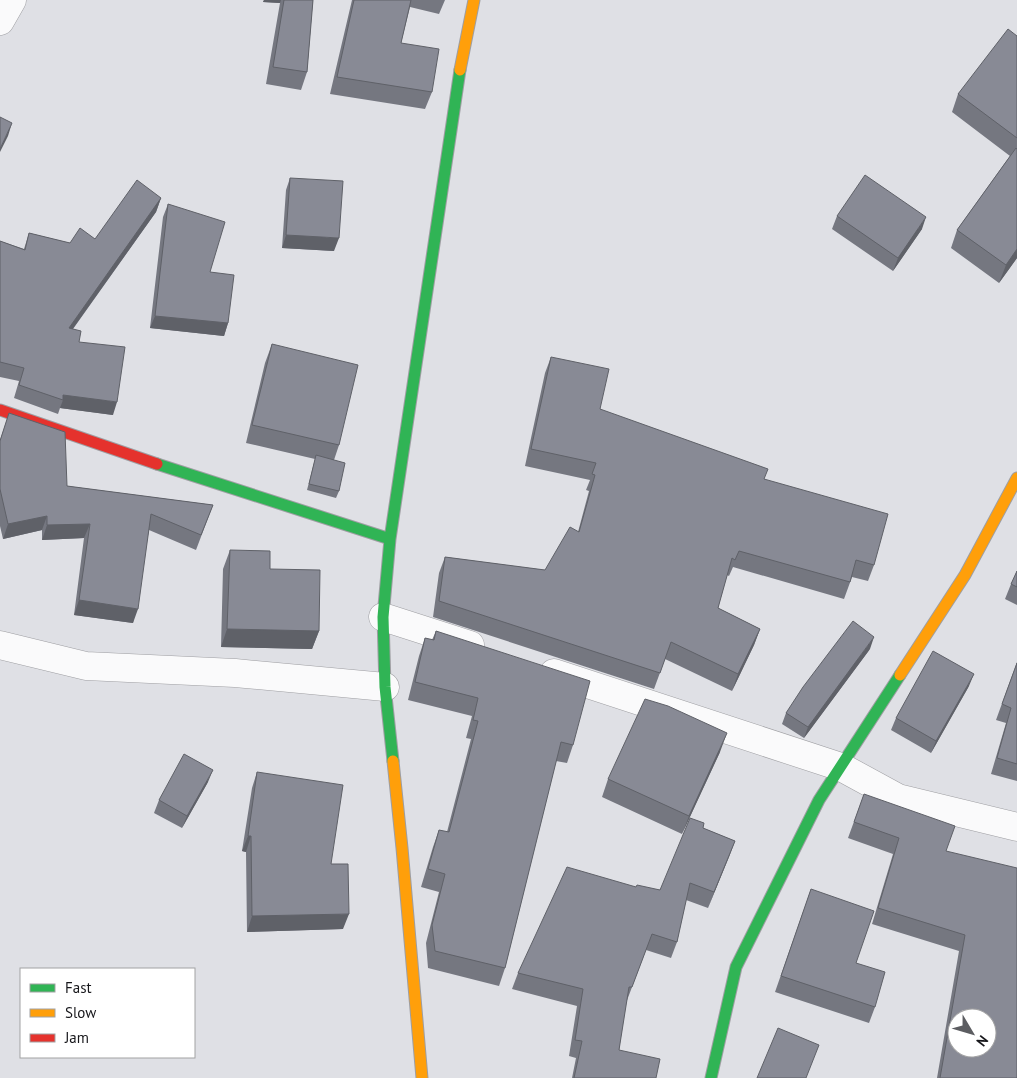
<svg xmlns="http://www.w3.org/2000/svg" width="1017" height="1078" font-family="'PT Sans',sans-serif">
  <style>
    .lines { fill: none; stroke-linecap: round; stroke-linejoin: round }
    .street-casing { stroke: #9e9ea2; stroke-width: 29 }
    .fast-casing { stroke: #9e9ea2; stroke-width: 13 }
    .slow-casing { stroke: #9e9ea2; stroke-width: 13 }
    .jam-casing { stroke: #9e9ea2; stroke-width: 13 }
    .street { stroke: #fafafb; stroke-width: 28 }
    .fast { stroke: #30b455; stroke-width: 11 }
    .slow { stroke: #ff9f0a; stroke-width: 11 }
    .jam { stroke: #e5322d; stroke-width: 11 }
    .wall { fill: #757780 }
    .shaded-wall { fill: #5f6168 }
    .building { fill: #888a95; stroke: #5f6168; fill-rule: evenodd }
  </style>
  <rect width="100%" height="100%" fill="#dfe0e5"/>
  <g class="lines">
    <!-- street casing -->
    <g class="street-casing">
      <path id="street" d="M 0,21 L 12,0
        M 383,617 L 470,645
        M 0,645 L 86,666 L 235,673 L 385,687
        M 554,673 L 841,767 L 898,798 L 1017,827"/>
    </g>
    <!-- fast casing -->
    <g class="fast-casing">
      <path id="fast" d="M 157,464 L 390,539
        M 393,761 L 385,687 L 383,617 L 390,539 L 460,70
        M 711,1078 L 736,967 L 819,800 L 900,675"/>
    </g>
    <!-- slow casing -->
    <g class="slow-casing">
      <path id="slow" d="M 460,70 L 474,0
        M 900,675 L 965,575 L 1017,478
        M 393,761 L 402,848 L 422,1078"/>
    </g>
    <!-- jam casing -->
    <g class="jam-casing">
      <path id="jam" d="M 0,410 L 157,464"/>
    </g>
    <!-- street -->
    <use href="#street" class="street"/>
    <!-- fast -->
    <use href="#fast" class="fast"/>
    <!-- slow -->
    <use href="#slow" class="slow"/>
    <!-- jam -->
    <use href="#jam" class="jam"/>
  </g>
  <!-- wall -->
  <path class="wall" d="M 264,0 L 313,0 L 307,72 L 301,90 L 266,84 L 280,3 L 263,2 Z
    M 352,0 L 445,0 L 439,14 L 410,7 L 401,43 L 432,92 L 425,109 L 330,94 Z
    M 1017,36 L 1017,258 L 999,283 L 951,248 L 957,230 L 1010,156 L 952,112 L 958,94 Z
    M 290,178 L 334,251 L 282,248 L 286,190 Z
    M 161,198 L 156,212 L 73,329 L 113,415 L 60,408 L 58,414 L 14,398 L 19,381 L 0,377 L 0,241 L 24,249 L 29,233 L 70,243 L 95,239 Z
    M 168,204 L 210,272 L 228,323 L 224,336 L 150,328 L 163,217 Z
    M 837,216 L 922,229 L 893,271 L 832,229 Z
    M 272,344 L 339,445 L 334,460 L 339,491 L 336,498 L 307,490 L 315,459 L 246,443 L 265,363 Z
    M 551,357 L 600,409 L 764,479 L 874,565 L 868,581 L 852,577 L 844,599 L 733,567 L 729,576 L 727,575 L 718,608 L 760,629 L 754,645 L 732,691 L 665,659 L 654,689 L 433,617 L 439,573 L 445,557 L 545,570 L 578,532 L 589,491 L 586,490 L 590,480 L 525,466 L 545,373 Z
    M 9,413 L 67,486 L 213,505 L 196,550 L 149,530 L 133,623 L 74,615 L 84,538 L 42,540 L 42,530 L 3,539 L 0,526 L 0,440 Z
    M 230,550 L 270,569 L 319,631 L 312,649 L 221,647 L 223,569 Z
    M 1017,571 L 1017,605 L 1005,599 L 1011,584 Z
    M 436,631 L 573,745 L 567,763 L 556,761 L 505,968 L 499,986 L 428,968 L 426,943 L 439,892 L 421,887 L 433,847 L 439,830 L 447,832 L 471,739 L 466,738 L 472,716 L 408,700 L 419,656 L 425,638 L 432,640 Z
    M 870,649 L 804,738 L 782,724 L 786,713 Z
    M 1017,662 L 1017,781 L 991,774 L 1006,723 L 996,720 Z
    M 969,686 L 931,753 L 891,730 L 896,718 Z
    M 720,752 L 682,834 L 602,797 L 608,779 Z
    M 257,772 L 331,864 L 343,929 L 247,932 L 246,852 L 242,851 L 252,788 Z
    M 208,782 L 182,828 L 154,813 L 159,800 Z
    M 864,794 L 946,851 L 1017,1078 L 937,1078 L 959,951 L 872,924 L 893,854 L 848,838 Z
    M 703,828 L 735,841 L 708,908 L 686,900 L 677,942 L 671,958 L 646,950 L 626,1003 L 619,1050 L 656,1078 L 572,1078 L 576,1058 L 569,1056 L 577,1006 L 512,989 L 518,973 L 636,887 L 660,890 Z
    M 811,889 L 856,963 L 875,1007 L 869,1023 L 775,992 Z"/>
  <!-- shaded-wall -->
  <path class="shaded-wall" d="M 264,0 L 281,0 L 280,3 L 263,2 Z
    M 12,123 L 8,136 L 0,152 L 0,149 Z
    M 161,198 L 156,212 L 64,341 L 69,328 Z
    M 926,217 L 922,229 L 893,271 L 898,258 Z
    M 286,235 L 339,238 L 334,251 L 282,248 Z
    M 1017,249 L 1017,258 L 999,283 L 1006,265 Z
    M 155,316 L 228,323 L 224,336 L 150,328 Z
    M 63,395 L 117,402 L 113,415 L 60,408 L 63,400 Z
    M 47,516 L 42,530 L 3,539 L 8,524 Z
    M 90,524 L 84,538 L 42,540 L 47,525 Z
    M 79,600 L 138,609 L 133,623 L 74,615 Z
    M 227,629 L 319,631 L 312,649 L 221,647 Z
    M 760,629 L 754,645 L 732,691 L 738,674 Z
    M 874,637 L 870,649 L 804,738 L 808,727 Z
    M 974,674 L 969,686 L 931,753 L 936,741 Z
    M 727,733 L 720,752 L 682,834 L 689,816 Z
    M 213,770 L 208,782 L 182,828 L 187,816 Z
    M 248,836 L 251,836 L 246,852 L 242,851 Z
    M 735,841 L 729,857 L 708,908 L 714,892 Z
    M 349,914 L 343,929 L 247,932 L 252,916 Z"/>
  <!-- building -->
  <path class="building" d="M 284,0 L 313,0 L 307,72 L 273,67 Z
    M 354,0 L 411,0 L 401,43 L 439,49 L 432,92 L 337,77 Z
    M 1008,29 L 1017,36 L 1017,138 L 958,94 Z
    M 0,117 L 12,123 L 0,149 Z
    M 1016,148 L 1017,149 L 1017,249 L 1006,265 L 957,230 Z
    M 865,175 L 926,217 L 898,258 L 837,216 Z
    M 290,178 L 343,181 L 339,238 L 286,235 Z
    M 137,180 L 161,198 L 69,328 L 81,331 L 79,342 L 125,347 L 117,402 L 63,395 L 63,400 L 19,385 L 24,368 L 0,362 L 0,241 L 25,250 L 29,233 L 70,243 L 80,228 L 95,239 Z
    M 168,204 L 225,222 L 210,272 L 234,275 L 228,323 L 155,316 Z
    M 272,344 L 358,365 L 339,445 L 252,425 Z
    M 551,357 L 609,369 L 600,409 L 768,469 L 764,479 L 888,514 L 874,565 L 856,560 L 850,582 L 739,551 L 735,560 L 732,558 L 718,608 L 760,629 L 738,674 L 671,642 L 660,673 L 439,601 L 445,557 L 545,570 L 570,527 L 579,532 L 595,475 L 592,474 L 596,463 L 531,449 Z
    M 9,413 L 65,432 L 67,486 L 213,505 L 201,535 L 151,514 L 138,609 L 79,600 L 90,524 L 47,525 L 47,516 L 8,524 L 0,489 L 0,441 Z
    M 316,455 L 345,463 L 339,491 L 309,484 Z
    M 230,550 L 270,551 L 270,569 L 320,570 L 319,631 L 227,629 Z
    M 1017,571 L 1017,587 L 1011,584 Z
    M 853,621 L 874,637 L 808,727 L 786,713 L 803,687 Z
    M 436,631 L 590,681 L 573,745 L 561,742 L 505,968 L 435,951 L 432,925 L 445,874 L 428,869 L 439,830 L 449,832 L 478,721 L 473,720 L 478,698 L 415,682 L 425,638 L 434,640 Z
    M 933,651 L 974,674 L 936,741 L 896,718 Z
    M 1017,663 L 1017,764 L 997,758 L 1011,708 L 1002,704 Z
    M 645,699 L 668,706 L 727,733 L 689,816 L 608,779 Z
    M 184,754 L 213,770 L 187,816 L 159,800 Z
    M 257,772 L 343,785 L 331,864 L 348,864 L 349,914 L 252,916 L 251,836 L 248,836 Z
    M 864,794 L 955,826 L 946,851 L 1017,868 L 1017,1078 L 940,1078 L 965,935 L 878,908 L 899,838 L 854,822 ZM 957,1018 L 987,1018 L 987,1048 L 957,1048 Z
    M 690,818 L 704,823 L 703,828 L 735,841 L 714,892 L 690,883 L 677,942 L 652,934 L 632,987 L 629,987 L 619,1050 L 660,1059 L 656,1078 L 574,1078 L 582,1041 L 575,1040 L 583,989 L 518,973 L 567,867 L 636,887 L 637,885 L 660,890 Z
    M 811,889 L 874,911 L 856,963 L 885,972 L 875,1007 L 781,976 Z
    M 778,1028 L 819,1045 L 806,1078 L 757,1078 Z"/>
  <!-- legend -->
  <rect x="20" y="968" width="175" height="90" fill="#ffffff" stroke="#a2a2a3"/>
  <rect x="30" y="984" width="25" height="8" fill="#30b455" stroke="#a2a2a3"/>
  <text x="65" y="993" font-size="15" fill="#16161a">Fast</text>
  <rect x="30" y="1009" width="25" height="8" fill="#ff9f0a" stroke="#a2a2a3"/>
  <text x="65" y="1018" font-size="15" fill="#16161a">Slow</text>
  <rect x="30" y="1034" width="25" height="8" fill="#e5322d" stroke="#a2a2a3"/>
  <text x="65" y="1043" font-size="15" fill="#16161a">Jam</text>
  <!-- north arrow -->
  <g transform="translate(972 1033) rotate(128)"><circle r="24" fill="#ffffff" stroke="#a2a2a3"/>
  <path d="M0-4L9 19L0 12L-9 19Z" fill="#5c5d61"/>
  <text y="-8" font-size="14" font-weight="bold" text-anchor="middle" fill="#16161a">N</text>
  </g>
</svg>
